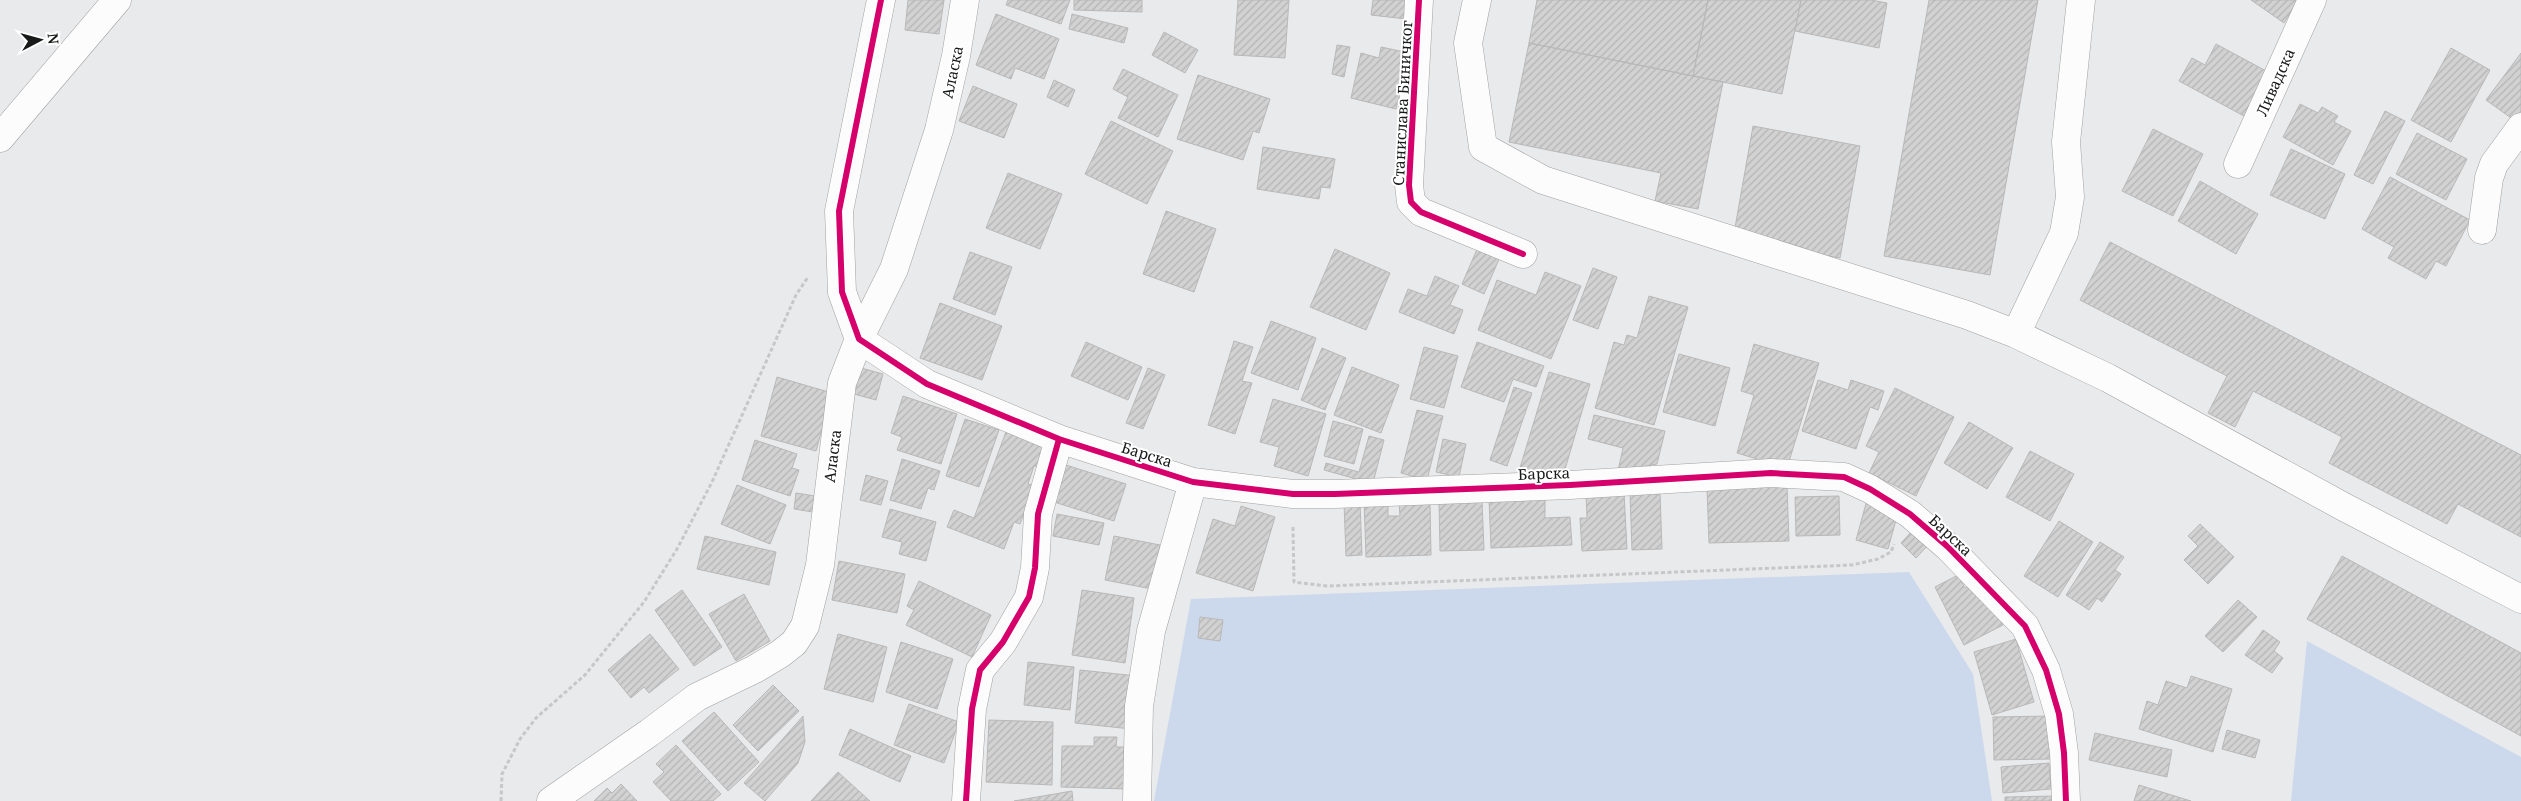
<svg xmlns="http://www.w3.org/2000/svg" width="2521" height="801" font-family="'Noto Serif',serif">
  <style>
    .grass { fill: #ccd8ec }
    .building { fill: url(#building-hatch); stroke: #b9b8b9 }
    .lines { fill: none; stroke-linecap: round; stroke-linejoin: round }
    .minor-casing { stroke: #a1a1a2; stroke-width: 29 }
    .path { stroke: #c7c7c8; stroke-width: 3; stroke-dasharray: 4 2.5; stroke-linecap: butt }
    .minor { stroke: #fcfcfc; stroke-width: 28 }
    .cycleway-casing { stroke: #fff; stroke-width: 9 }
    .cycleway { stroke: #d6006c; stroke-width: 6 }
    .labels { text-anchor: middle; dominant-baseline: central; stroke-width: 4; stroke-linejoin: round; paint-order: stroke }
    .street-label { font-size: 15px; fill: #181919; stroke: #fff }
  </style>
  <defs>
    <pattern id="building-hatch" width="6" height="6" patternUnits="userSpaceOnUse" patternTransform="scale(1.25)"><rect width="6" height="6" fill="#d2d2d3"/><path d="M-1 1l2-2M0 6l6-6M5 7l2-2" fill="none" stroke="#b4b4b5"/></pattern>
  </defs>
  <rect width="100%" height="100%" fill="#e9eaeb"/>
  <!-- grass -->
  <path class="grass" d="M 1909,572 L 1973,674 L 1992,801 L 1154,801 L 1191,599 Z
    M 2307,641 L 2521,757 L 2521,801 L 2291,801 Z"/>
  <!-- building -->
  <path class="building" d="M 908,0 L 944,0 L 939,34 L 905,30 Z
    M 1008,0 L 1070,0 L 1061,24 L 1006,5 Z
    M 1074,0 L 1142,0 L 1142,12 L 1074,10 Z
    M 1238,0 L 1289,0 L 1285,58 L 1234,55 Z
    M 1373,0 L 1408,0 L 1406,19 L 1371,15 Z
    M 1537,0 L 1708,0 L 1693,76 L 1529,43 Z
    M 1708,0 L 1801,0 L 1782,94 L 1693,76 Z
    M 1801,0 L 1871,0 L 1887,3 L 1879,48 L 1795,31 Z
    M 1929,0 L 2038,0 L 1990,275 L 1884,256 Z
    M 2251,0 L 2298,0 L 2284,23 Z
    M 996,14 L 1059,39 L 1044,79 L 1015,68 L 1011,79 L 976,65 Z
    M 1072,14 L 1128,28 L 1124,43 L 1069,29 Z
    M 1164,32 L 1198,50 L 1185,73 L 1152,55 Z
    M 1529,43 L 1723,82 L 1698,209 L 1655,201 L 1661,173 L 1509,142 Z
    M 2216,44 L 2268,72 L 2244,116 L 2179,81 L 2192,58 L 2205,65 Z
    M 1337,45 L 1350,47 L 1344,77 L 1332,74 Z
    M 1381,47 L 1409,53 L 1396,109 L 1351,98 L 1361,53 L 1379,58 Z
    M 2451,48 L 2490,70 L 2451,142 L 2411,120 Z
    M 2521,53 L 2521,111 L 2514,120 L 2486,100 Z
    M 1123,69 L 1178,95 L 1158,137 L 1118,118 L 1128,97 L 1113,89 Z
    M 1198,75 L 1270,99 L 1259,133 L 1253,131 L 1243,160 L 1177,139 Z
    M 1054,80 L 1075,90 L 1068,107 L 1047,97 Z
    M 973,86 L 1017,104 L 1004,138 L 959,121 Z
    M 2300,104 L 2318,113 L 2322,107 L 2338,116 L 2334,122 L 2351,131 L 2333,165 L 2283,137 Z
    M 2385,111 L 2405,121 L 2373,184 L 2354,175 Z
    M 1111,121 L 1173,151 L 1147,204 L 1085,174 Z
    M 1753,126 L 1860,146 L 1840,258 L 1733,239 Z
    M 2153,129 L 2203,154 L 2173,216 L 2122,191 Z
    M 2417,133 L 2467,159 L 2446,200 L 2396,174 Z
    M 1263,147 L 1335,159 L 1330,188 L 1321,187 L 1319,199 L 1257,189 Z
    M 2291,149 L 2345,174 L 2325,219 L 2270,195 Z
    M 1008,173 L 1062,194 L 1040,249 L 986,228 Z
    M 2390,177 L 2470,220 L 2446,266 L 2436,261 L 2426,279 L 2388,258 L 2394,247 L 2362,229 Z
    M 2200,181 L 2258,214 L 2236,254 L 2178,221 Z
    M 1166,211 L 1216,229 L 1194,292 L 1143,274 Z
    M 1481,240 L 1503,250 L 1484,294 L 1462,284 Z
    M 2110,242 L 2521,455 L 2521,537 L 2458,504 L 2447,524 L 2329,463 L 2342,437 L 2253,391 L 2235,427 L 2208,413 L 2227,376 L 2080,300 Z
    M 1335,249 L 1390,273 L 1366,330 L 1310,307 Z
    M 970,252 L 1012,267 L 995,315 L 953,299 Z
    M 1593,268 L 1617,277 L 1598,329 L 1573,320 Z
    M 1545,272 L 1581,286 L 1551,359 L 1478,330 L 1497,280 L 1536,295 Z
    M 1435,276 L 1459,286 L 1450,305 L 1463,310 L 1454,334 L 1399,312 L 1408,289 L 1427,296 Z
    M 1649,296 L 1688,307 L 1654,425 L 1595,408 L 1614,342 L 1624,345 L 1627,335 L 1637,338 Z
    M 940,303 L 1002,326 L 982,380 L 920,358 Z
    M 1271,321 L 1316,338 L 1298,390 L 1251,373 Z
    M 1234,341 L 1253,347 L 1242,381 L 1252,383 L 1235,434 L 1208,425 Z
    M 1086,342 L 1142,367 L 1128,400 L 1071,376 Z
    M 1477,342 L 1544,366 L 1536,387 L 1513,379 L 1504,402 L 1461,387 Z
    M 1754,344 L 1819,363 L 1787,468 L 1737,453 L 1754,395 L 1741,391 Z
    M 1424,347 L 1458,356 L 1444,408 L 1410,399 Z
    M 1322,348 L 1346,358 L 1325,410 L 1301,400 Z
    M 1679,354 L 1730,368 L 1715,426 L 1663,412 Z
    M 1352,367 L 1399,385 L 1381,433 L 1334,415 Z
    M 861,368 L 883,374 L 876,400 L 854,394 Z
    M 1148,368 L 1165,375 L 1143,429 L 1126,423 Z
    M 1549,372 L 1590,384 L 1561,483 L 1519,471 Z
    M 777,377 L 832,393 L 816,451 L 761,436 Z
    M 1818,380 L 1848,390 L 1851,380 L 1884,391 L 1878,410 L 1870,407 L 1856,449 L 1802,431 Z
    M 1514,387 L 1532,393 L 1507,466 L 1490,460 Z
    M 1895,388 L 1954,417 L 1916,496 L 1869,473 L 1879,452 L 1866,446 Z
    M 903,396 L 957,414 L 941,464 L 897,450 L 902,437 L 891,433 Z
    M 1273,399 L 1326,414 L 1308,476 L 1274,466 L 1279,447 L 1260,442 Z
    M 1417,410 L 1443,416 L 1427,480 L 1401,473 Z
    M 1594,415 L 1665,431 L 1657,464 L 1618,471 L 1623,448 L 1588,439 Z
    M 965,419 L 999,430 L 979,487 L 946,476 Z
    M 1333,421 L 1363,429 L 1354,464 L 1324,456 Z
    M 1969,422 L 2013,448 L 1987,489 L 1944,463 Z
    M 1007,429 L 1048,444 L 1039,467 L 1034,466 L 1028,484 L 1035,486 L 1020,524 L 1014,522 L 1004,549 L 947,527 L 954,510 L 974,518 Z
    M 1369,436 L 1384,440 L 1374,479 L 1360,480 L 1324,470 L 1326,463 L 1359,472 Z
    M 1443,439 L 1466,444 L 1459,477 L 1436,472 Z
    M 755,440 L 797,454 L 792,468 L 799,470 L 790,496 L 742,480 Z
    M 2030,451 L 2074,474 L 2050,521 L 2006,497 Z
    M 902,459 L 940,471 L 934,490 L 928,488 L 921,509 L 890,500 Z
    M 1066,465 L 1126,484 L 1114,521 L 1054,502 Z
    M 866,475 L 888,481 L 881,505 L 860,500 Z
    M 737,485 L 786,505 L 770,544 L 721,524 Z
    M 1787,486 L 1789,541 L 1709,543 L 1707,488 Z
    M 1624,492 L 1627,549 L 1582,551 L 1580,518 L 1587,518 L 1586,494 Z
    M 1660,492 L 1662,549 L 1632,550 L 1630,493 Z
    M 796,493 L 815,496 L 813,512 L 794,509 Z
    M 1839,496 L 1840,535 L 1796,536 L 1795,497 Z
    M 1545,497 L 1545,518 L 1570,517 L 1572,545 L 1491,548 L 1489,499 Z
    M 1388,499 L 1388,516 L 1400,516 L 1399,503 L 1430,502 L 1431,555 L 1366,557 L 1364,500 Z
    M 1482,500 L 1484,550 L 1440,551 L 1439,501 Z
    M 1867,500 L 1896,520 L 1888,549 L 1856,540 Z
    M 1360,502 L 1362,555 L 1346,556 L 1344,503 Z
    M 1241,506 L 1275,517 L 1253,591 L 1196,573 L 1213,519 L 1235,526 Z
    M 890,509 L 936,522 L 926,561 L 899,554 L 902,542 L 882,537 Z
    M 1057,514 L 1104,523 L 1099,545 L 1053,536 Z
    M 2059,521 L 2093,542 L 2058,597 L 2024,576 Z
    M 2200,524 L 2234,557 L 2208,584 L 2184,560 L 2198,546 L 2188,536 Z
    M 1914,529 L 1930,543 L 1916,558 L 1901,543 Z
    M 705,536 L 776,552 L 769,585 L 697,569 Z
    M 1114,536 L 1160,545 L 1152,589 L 1105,580 Z
    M 2100,542 L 2124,557 L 2115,570 L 2121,574 L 2102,602 L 2097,598 L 2089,610 L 2066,595 Z
    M 2342,556 L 2521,653 L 2521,736 L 2307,619 Z
    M 839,561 L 905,574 L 897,613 L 832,600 Z
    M 1958,575 L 1965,588 L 1973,584 L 1980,600 L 1988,597 L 2003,625 L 1964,645 L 1935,587 Z
    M 919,581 L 991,615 L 972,657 L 906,625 L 914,610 L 907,606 Z
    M 682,590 L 722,647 L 694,666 L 655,610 Z
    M 1082,590 L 1134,598 L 1125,663 L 1072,655 Z
    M 744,594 L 770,641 L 736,661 L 709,614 Z
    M 2238,600 L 2257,617 L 2223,652 L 2205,636 Z
    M 1200,617 L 1223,620 L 1220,641 L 1198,638 Z
    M 2263,630 L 2280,642 L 2274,651 L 2283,658 L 2272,673 L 2245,655 Z
    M 650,634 L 679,669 L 649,693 L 644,687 L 631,698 L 608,670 Z
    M 838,634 L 887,647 L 873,702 L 824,689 Z
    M 2016,639 L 2034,702 L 1992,715 L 1974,652 Z
    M 901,642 L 953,659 L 937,709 L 886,692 Z
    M 1028,662 L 1074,667 L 1070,710 L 1024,705 Z
    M 1080,670 L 1137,676 L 1131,729 L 1075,723 Z
    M 2191,676 L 2232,689 L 2213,752 L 2139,729 L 2147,701 L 2158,705 L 2166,681 L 2187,688 Z
    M 773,685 L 799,711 L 758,751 L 733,725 Z
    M 909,704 L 959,722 L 944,763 L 894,745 Z
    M 714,712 L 759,762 L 728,791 L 682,741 Z
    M 803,716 L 805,742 L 798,763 L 765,801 L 744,783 Z
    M 2052,716 L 2052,759 L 1994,760 L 1993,717 Z
    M 989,720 L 1053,722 L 1052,785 L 986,782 Z
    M 850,729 L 911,756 L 900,782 L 839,755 Z
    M 2227,730 L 2260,740 L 2255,758 L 2222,749 Z
    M 2095,733 L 2172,750 L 2167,777 L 2089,760 Z
    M 1094,737 L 1117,737 L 1116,747 L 1128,747 L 1128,789 L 1061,787 L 1062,746 L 1094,746 Z
    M 676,745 L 721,794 L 713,801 L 671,801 L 653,782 L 664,772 L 656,764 Z
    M 2049,763 L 2051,789 L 2003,793 L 2001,767 Z
    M 838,772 L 870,801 L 811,801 Z
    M 621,784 L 637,801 L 594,801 L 607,788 L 612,793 Z
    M 2139,785 L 2191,801 L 2134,801 Z
    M 1072,791 L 1073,801 L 1014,801 Z
    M 2055,796 L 2055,801 L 2005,801 L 2005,797 Z"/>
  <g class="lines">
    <!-- minor casing -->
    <g class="minor-casing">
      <path id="minor" d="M 881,0 L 839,211 L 842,292 L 859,339 L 927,384 L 1059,439 L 1193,482 L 1293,494 L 1335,494 L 1570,485 L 1771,473 L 1844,477 L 1870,489 L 1910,514 L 1948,547 L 2025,626 L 2046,670 L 2059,714 L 2064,753 L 2066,801
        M 1419,0 L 1409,185 L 1411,202 L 1421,212 L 1523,254
        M 1477,0 L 1468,43 L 1483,147 L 1543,180 L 1967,315 L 2016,334
        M 2081,0 L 2066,142 L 2070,197 L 2064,233 L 2016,334 L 2108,378 L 2344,507 L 2521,599
        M 0,138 L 117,0
        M 2238,164 L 2312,0
        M 2482,230 L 2489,178 L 2494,164 L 2521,127
        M 551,801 L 649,733 L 697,697 L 755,669 L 780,654 L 794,643 L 805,626 L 820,565 L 842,383 L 859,339 L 894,269 L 939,130 L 956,56 L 965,0
        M 966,801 L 972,709 L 980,670 L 1003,642 L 1029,597 L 1035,568 L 1038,514 L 1059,439
        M 1137,801 L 1139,706 L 1151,631 L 1193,482"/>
    </g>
    <!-- path -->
    <path class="path" d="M 1293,527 L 1294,582 L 1327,586 L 1852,565 L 1878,559 L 1891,552 L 1894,544
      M 501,801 L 502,774 L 520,739 L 536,718 L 585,675 L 644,602 L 677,549 L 712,482 L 796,295 L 808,277"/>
    <!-- minor -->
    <use href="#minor" class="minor"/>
    <!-- cycleway casing -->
    <g class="cycleway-casing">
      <path id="cycleway" d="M 881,0 L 839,211 L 842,292 L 859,339 L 927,384 L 1059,439 L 1193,482 L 1293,494 L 1335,494 L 1570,485 L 1771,473 L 1844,477 L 1870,489 L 1910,514 L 1948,547 L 2025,626 L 2046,670 L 2059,714 L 2064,753 L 2066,801
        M 1419,0 L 1409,185 L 1411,202 L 1421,212 L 1523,254
        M 966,801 L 972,709 L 980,670 L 1003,642 L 1029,597 L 1035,568 L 1038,514 L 1059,439"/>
    </g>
    <!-- cycleway -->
    <use href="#cycleway" class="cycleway"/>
  </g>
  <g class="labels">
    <!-- street labels -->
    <g class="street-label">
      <text transform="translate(952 72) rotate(-78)">Аласка</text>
      <text transform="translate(2275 82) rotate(-66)">Ливадска</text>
      <text transform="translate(1402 103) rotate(-87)">Станислава Биничког</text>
      <text transform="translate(1147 454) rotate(17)">Барска</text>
      <text transform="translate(832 456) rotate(-83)">Аласка</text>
      <text transform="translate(1544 473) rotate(-2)">Барска</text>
      <text transform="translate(1951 535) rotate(43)">Барска</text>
    </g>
  </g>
  <!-- north arrow -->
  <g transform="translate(40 40) rotate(84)" stroke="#ffffff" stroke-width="4" paint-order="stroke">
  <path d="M0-4L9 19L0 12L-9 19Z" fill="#181919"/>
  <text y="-8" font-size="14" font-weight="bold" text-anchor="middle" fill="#181919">N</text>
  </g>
</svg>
